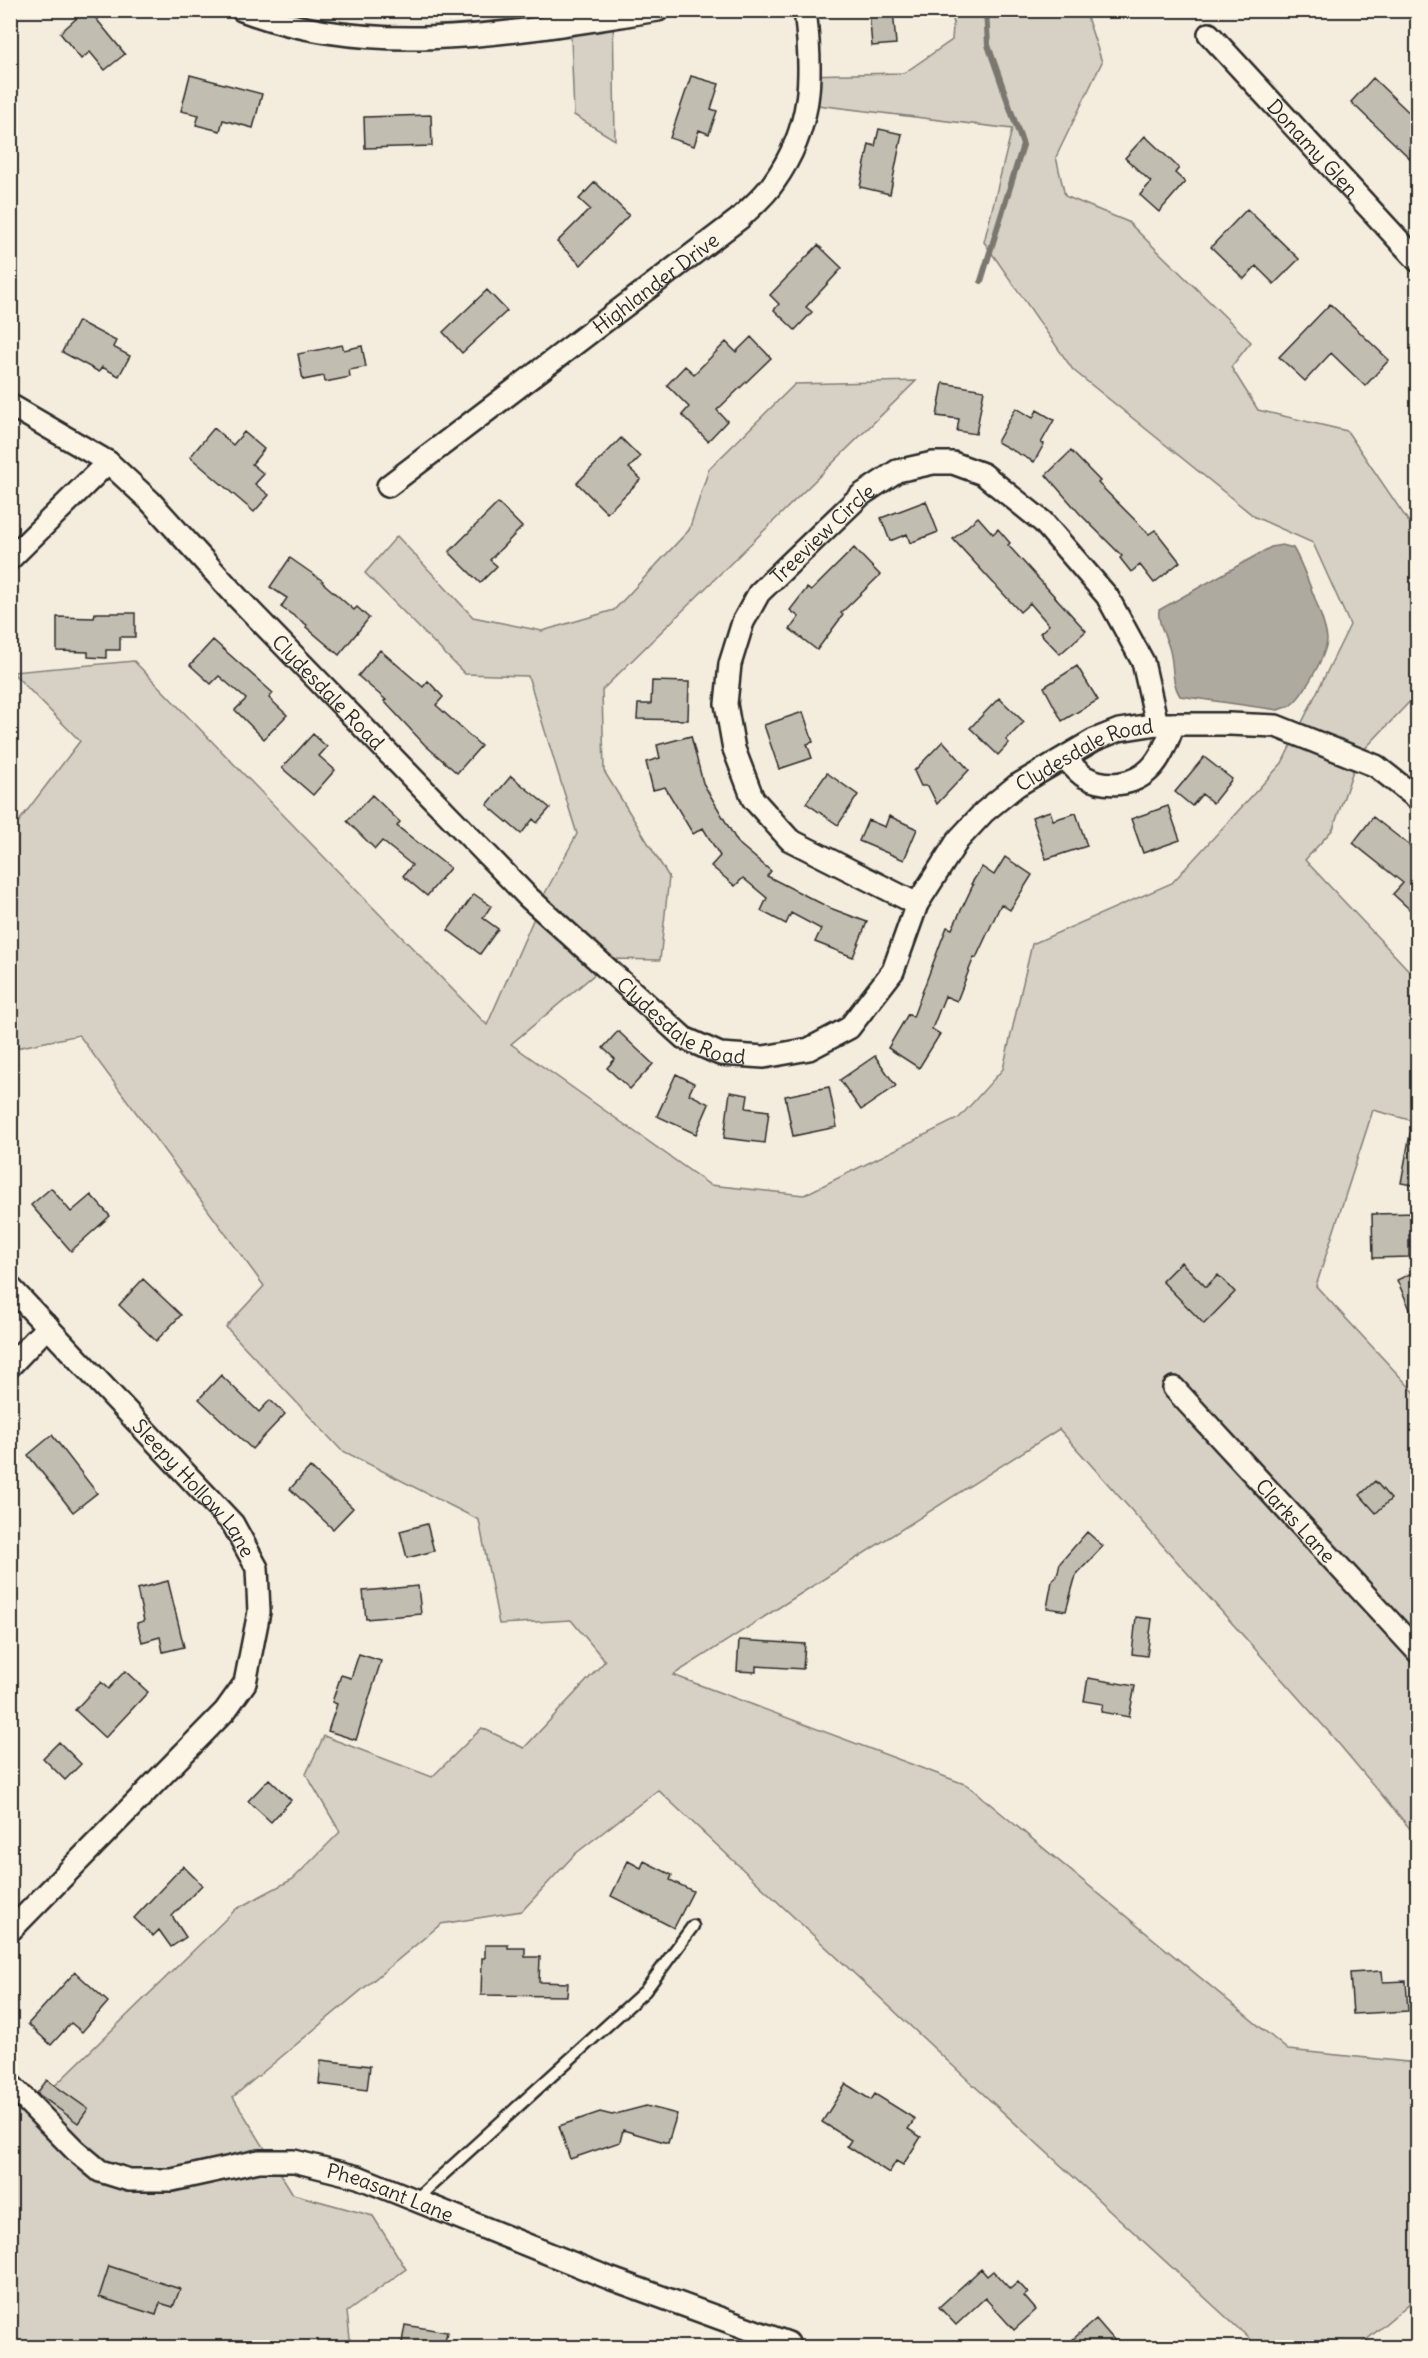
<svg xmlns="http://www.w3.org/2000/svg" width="1428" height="2358" font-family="Delius,sans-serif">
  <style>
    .green { fill: #d6d1c4; stroke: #807e78; stroke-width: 1.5 }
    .water { fill: #afaaa0; stroke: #7a7771; stroke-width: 1.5 }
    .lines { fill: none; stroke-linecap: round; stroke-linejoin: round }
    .stream { stroke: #7a7771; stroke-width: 6 }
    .building { fill: #c2bdb1; stroke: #2b2b2b; stroke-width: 1.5 }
    .lane-casing { stroke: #2b2b2b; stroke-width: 15 }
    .street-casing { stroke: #2b2b2b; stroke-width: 26 }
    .lane { stroke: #fcf5e5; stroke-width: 10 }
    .street { stroke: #fcf5e5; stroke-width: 21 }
    .labels { text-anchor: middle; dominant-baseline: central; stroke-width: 5; stroke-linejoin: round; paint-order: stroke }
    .street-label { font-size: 20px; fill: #2b2b2b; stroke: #fcf5e5 }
  </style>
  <rect width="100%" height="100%" fill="#f4edde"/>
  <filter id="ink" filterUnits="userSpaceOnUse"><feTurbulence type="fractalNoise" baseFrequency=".0167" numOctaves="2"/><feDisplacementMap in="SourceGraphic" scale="12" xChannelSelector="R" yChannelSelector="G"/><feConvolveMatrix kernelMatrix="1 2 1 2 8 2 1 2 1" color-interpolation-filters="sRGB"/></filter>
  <g filter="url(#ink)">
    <!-- green -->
    <path class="green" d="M 570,11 L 613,11 L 615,140 L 574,115 Z
      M 954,11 L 1085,11 L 1102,62 L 1056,157 L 1065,196 L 1128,222 L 1251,342 L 1231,367 L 1258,410 L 1347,431 L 1417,534 L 1417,694 L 1358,756 L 1333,829 L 1305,860 L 1417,979 L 1417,1122 L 1373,1110 L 1316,1286 L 1417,1395 L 1417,1837 L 1328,1731 L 1059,1429 L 673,1675 L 967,1785 L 1288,2050 L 1417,2063 L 1417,2307 L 1410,2303 L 1358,2347 L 1245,2347 L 1251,2340 L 968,2080 L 658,1790 L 575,1854 L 522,1911 L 441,1924 L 233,2097 L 293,2194 L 373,2216 L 406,2269 L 347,2312 L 351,2347 L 11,2347 L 11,2091 L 30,2110 L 236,1909 L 293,1879 L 340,1832 L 306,1774 L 324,1736 L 432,1777 L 482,1728 L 524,1748 L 605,1661 L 571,1620 L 499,1624 L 479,1520 L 341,1450 L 226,1327 L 264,1286 L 79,1035 L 11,1049 L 10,833 L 80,741 L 12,672 L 134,661 L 487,1025 L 544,895 L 577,834 L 528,676 L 465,674 L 365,573 L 397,536 L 473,617 L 542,631 L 614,610 L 689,530 L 709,469 L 795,384 L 916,381 L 602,690 L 604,771 L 669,877 L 660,960 L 613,959 L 511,1044 L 710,1185 L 804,1195 L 959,1118 L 1003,1069 L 1032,944 L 1172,883 L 1282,763 L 1350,625 L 1313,543 L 1255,517 L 1073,370 L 984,242 L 1012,129 L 801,103 L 798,75 L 904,73 L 952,40 Z"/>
    <!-- water -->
    <path class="water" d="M 1282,545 L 1293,548 C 1301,561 1327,626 1327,640 C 1326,655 1304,695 1291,705 C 1288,707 1282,708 1278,710 L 1180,696 C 1171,682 1174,666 1170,651 C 1167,637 1157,624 1159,610 L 1271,547 Z"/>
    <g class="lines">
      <!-- stream -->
      <path class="stream" d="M 981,281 L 1023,145 L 988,45 L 986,10"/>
    </g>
    <!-- building -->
    <path class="building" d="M 86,10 L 89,10 L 125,54 L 105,70 L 90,52 L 81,59 L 60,33 Z
      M 869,10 L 893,10 L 896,44 L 872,46 Z
      M 190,75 L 262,94 L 253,128 L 223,120 L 220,131 L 196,125 L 199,115 L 181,111 Z
      M 691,76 L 719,84 L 711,109 L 717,111 L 709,134 L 699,130 L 694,146 L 670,138 Z
      M 1373,78 L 1418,121 L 1418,166 L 1351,102 Z
      M 431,115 L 432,146 L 365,148 L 364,117 Z
      M 879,129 L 902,134 L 890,194 L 860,187 L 869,144 L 875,146 Z
      M 1145,136 L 1179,168 L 1175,173 L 1185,182 L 1159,212 L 1140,195 L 1151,182 L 1125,158 Z
      M 595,182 L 629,215 L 581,265 L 557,242 L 590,209 L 579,199 Z
      M 1247,209 L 1299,259 L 1274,284 L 1256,266 L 1244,279 L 1211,247 Z
      M 818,245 L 842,268 L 806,307 L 812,312 L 795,330 L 774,310 L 779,304 L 770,295 Z
      M 487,290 L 507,311 L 462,353 L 443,332 Z
      M 1330,304 L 1389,360 L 1365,386 L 1331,353 L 1305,381 L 1279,357 Z
      M 78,321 L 116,341 L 113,347 L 130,356 L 119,376 L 102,367 L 99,372 L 62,352 Z
      M 751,337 L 771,358 L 717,410 L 727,421 L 708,441 L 682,415 L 689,407 L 667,385 L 685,366 L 694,374 L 726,342 L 736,352 Z
      M 342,345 L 344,350 L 362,346 L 366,367 L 349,370 L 350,377 L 325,382 L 324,376 L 303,380 L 298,354 Z
      M 943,383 L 984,390 L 976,434 L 957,431 L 959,419 L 937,416 Z
      M 1016,408 L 1033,418 L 1037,410 L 1054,420 L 1041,443 L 1044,444 L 1034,462 L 997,442 Z
      M 214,428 L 233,445 L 244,432 L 264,449 L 252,464 L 264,474 L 255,484 L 269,495 L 254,512 L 190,457 Z
      M 621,438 L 640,457 L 629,468 L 641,479 L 607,513 L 577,483 Z
      M 1071,451 L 1100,481 L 1098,483 L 1149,534 L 1155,530 L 1180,562 L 1154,583 L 1140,565 L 1131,572 L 1120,558 L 1122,556 L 1080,514 L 1046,475 Z
      M 926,501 L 938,532 L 910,543 L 907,534 L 890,541 L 881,518 Z
      M 498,503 L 522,527 L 490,560 L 497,566 L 480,583 L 449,552 Z
      M 978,517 L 993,534 L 998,529 L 1010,543 L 1008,545 L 1086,631 L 1060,654 L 1040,633 L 1049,625 L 1030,603 L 1020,612 L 953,539 Z
      M 854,548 L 880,575 L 841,613 L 843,615 L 817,650 L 790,629 L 799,617 L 790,610 L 807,588 L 811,591 Z
      M 290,558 L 323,581 L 322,582 L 354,610 L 357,607 L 369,618 L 339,655 L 306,627 L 307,625 L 281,607 L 287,598 L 270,587 Z
      M 95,613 L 135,613 L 135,637 L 120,637 L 120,650 L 106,650 L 106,658 L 88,657 L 88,652 L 57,651 L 57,617 L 94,618 Z
      M 213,640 L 273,693 L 269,698 L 287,715 L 264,739 L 235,710 L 246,699 L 219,676 L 211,684 L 190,665 Z
      M 380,650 L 423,687 L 428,681 L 443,697 L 436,705 L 481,746 L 457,773 L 425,745 L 384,701 L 386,700 L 358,676 Z
      M 1077,666 L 1098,700 L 1062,721 L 1044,687 Z
      M 652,681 L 689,682 L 688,720 L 637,719 L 638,704 L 651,704 Z
      M 999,698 L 1024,722 L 1006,740 L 1009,743 L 998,755 L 970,728 Z
      M 803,712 L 813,742 L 807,744 L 812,758 L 779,769 L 764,725 Z
      M 313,734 L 327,747 L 319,756 L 335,770 L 313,795 L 282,768 Z
      M 691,736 L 703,783 L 738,843 L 771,871 L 767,876 L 830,908 L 867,922 L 853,957 L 815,942 L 821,929 L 791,913 L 786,924 L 761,911 L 767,898 L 743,878 L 735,886 L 711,866 L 720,856 L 703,828 L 693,834 L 665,787 L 653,790 L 646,762 L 660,758 L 657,745 Z
      M 943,741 L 969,770 L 937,804 L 928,786 L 921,786 L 914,771 Z
      M 1204,757 L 1232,779 L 1213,803 L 1202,794 L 1192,806 L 1175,792 Z
      M 827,773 L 858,795 L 838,825 L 806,803 Z
      M 511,776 L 550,808 L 537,823 L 533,819 L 521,834 L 487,805 Z
      M 372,795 L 400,822 L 397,826 L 450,868 L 427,896 L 403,876 L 412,865 L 382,841 L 375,849 L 347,821 Z
      M 1168,806 L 1180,840 L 1143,853 L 1131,819 Z
      M 1050,811 L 1053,820 L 1076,813 L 1087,846 L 1046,859 L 1032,817 Z
      M 889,816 L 917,829 L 904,860 L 859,841 L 868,820 L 885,827 Z
      M 1373,817 L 1418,852 L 1418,917 L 1393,894 L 1403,883 L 1353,843 Z
      M 1005,857 L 1032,875 L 1010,910 L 1001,904 L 976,958 L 974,957 L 957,1001 L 945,996 L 932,1029 L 940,1034 L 919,1068 L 888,1048 L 908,1014 L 913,1017 L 941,942 L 947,927 L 952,929 L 973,885 L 971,884 L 982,867 L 994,875 Z
      M 474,894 L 491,906 L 483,918 L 498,929 L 480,954 L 448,930 Z
      M 618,1031 L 653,1064 L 630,1089 L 607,1068 L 615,1059 L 603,1048 Z
      M 875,1056 L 896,1086 L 861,1110 L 840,1080 Z
      M 676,1074 L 694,1083 L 689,1094 L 709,1104 L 696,1134 L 657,1116 Z
      M 829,1087 L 837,1127 L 793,1136 L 785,1096 Z
      M 730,1092 L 748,1095 L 746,1108 L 769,1111 L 765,1143 L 724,1138 Z
      M 1410,1134 L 1418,1135 L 1418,1186 L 1401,1183 Z
      M 51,1188 L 71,1212 L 91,1195 L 110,1216 L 71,1251 L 31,1205 Z
      M 1418,1213 L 1418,1235 L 1409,1235 L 1409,1257 L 1373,1258 L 1372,1214 Z
      M 1181,1262 L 1206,1287 L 1218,1275 L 1235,1292 L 1204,1324 L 1162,1281 Z
      M 1418,1270 L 1418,1327 L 1397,1280 Z
      M 143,1279 L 181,1315 L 156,1341 L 119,1305 Z
      M 221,1375 L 259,1412 L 270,1400 L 285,1414 L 252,1449 L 199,1399 Z
      M 52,1435 L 97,1493 L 73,1512 L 28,1455 Z
      M 310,1467 L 353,1508 L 333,1529 L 290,1489 Z
      M 1375,1481 L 1391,1499 L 1376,1513 L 1360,1495 Z
      M 427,1524 L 434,1551 L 407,1558 L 400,1531 Z
      M 1087,1532 L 1103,1546 L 1076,1575 L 1066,1611 L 1047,1608 L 1052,1581 L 1057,1576 L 1060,1563 Z
      M 168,1581 L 184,1647 L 163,1652 L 160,1637 L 142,1642 L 137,1623 L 144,1621 L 137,1589 Z
      M 418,1586 L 421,1614 L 366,1619 L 363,1591 Z
      M 1136,1617 L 1152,1619 L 1147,1656 L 1132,1654 Z
      M 739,1640 L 805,1644 L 803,1669 L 756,1666 L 756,1672 L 737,1671 Z
      M 359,1654 L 381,1661 L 356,1740 L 328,1731 L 337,1704 L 332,1702 L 341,1675 L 351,1678 Z
      M 125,1671 L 148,1692 L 105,1738 L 75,1710 L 101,1682 L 108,1689 Z
      M 1088,1678 L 1135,1686 L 1129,1717 L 1101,1712 L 1103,1704 L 1084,1701 Z
      M 59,1742 L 81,1764 L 65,1780 L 43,1758 Z
      M 269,1779 L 291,1800 L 271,1822 L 248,1801 Z
      M 628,1861 L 641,1868 L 644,1861 L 672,1875 L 670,1880 L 693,1891 L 674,1928 L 611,1896 Z
      M 183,1866 L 202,1885 L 172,1916 L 186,1937 L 171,1947 L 159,1930 L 153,1936 L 134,1918 Z
      M 485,1945 L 508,1945 L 508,1948 L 525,1948 L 525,1957 L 540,1957 L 539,1982 L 568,1983 L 567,1996 L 481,1995 L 482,1958 L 485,1958 Z
      M 1382,1971 L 1383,1982 L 1406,1981 L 1408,2011 L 1353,2014 L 1350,1973 Z
      M 75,1972 L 108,2002 L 82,2032 L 71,2023 L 51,2045 L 28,2024 Z
      M 321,2060 L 370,2066 L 367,2090 L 319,2084 Z
      M 47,2080 L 88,2109 L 78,2123 L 37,2093 Z
      M 846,2084 L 871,2100 L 875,2094 L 915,2119 L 908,2129 L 921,2137 L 903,2165 L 896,2161 L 889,2173 L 847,2146 L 851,2140 L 822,2122 Z
      M 646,2106 L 677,2114 L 668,2143 L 623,2130 L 620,2142 L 570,2159 L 559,2126 L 600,2112 L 612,2115 Z
      M 109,2266 L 180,2289 L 173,2307 L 160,2303 L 156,2315 L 99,2297 Z
      M 981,2269 L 987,2276 L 993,2271 L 1010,2289 L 1018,2282 L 1028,2293 L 1024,2296 L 1036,2310 L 1014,2330 L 985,2298 L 956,2325 L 939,2307 Z
      M 1096,2319 L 1115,2341 L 1108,2348 L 1063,2348 Z
      M 405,2325 L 447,2332 L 444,2348 L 401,2348 Z"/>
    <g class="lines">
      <!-- lane casing -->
      <g class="lane-casing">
        <path id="lane" d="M 415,2200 L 645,1991 L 693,1926"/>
      </g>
      <!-- street casing -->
      <g class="street-casing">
        <g id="street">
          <path d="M 242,10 C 376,61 522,31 658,10"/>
          <path id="s1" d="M 1209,34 L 1418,261"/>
          <path id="s2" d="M 10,405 L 108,462 L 150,501 L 237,597 L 528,897 L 684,1038 L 720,1054 L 764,1057 L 809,1049 L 849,1028 L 893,971 L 917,904 L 958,840 L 984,812 L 1016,786 L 1094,740 L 1119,730 L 1157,724 L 1229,724 L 1276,726 L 1376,766 L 1418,799"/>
          <path id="s3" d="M 388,486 L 739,219 C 751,207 765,196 774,182 C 813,127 813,75 805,10"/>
          <path d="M 10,559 L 108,462"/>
          <path d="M 1065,758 C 1071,764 1078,773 1085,777 C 1106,788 1133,786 1150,769 C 1162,757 1168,739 1174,724"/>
          <path id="s4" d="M 917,904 L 790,840 L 753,799 L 734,749 L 726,704 L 730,664 L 743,622 L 759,593 L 861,495 L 897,471 L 933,463 L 953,463 L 983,474 L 1043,522 L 1107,596 L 1143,662 L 1157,724"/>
          <path id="s5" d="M 10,1287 L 233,1524 L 257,1568 L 259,1612 L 245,1683 L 225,1711 L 10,1931"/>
          <path d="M 10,1366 L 48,1326"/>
          <path id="s6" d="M 1174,1388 L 1418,1652"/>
          <path id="s7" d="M 10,2084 L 75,2150 L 100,2171 L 129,2180 L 172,2180 L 259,2161 L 294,2161 L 358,2177 L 609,2278 L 788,2343"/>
        </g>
      </g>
      <!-- lane -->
      <use href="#lane" class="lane"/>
      <!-- street -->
      <use href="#street" class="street"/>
    </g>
  </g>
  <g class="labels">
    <!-- street labels -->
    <g class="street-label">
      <text stroke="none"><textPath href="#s1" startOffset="154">Donamy Glen</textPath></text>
      <text stroke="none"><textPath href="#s3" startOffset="336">Highlander Drive</textPath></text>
      <text stroke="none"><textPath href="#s4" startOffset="501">Treeview Circle</textPath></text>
      <text stroke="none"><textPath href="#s2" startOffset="432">Clydesdale Road</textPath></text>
      <text stroke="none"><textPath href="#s2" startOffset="1478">Clydesdale Road</textPath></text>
      <text stroke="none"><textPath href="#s2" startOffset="918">Clydesdale Road</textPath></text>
      <text stroke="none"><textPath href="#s5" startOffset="273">Sleepy Hollow Lane</textPath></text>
      <text stroke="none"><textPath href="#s6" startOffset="180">Clarks Lane</textPath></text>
      <text stroke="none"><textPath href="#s7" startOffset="424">Pheasant Lane</textPath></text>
    </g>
  </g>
  <!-- margin -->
  <rect width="1428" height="2358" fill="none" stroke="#fcf5e5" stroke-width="36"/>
  <rect x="18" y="18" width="1392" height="2322" fill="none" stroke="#2b2b2b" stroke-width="2" filter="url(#ink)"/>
</svg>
